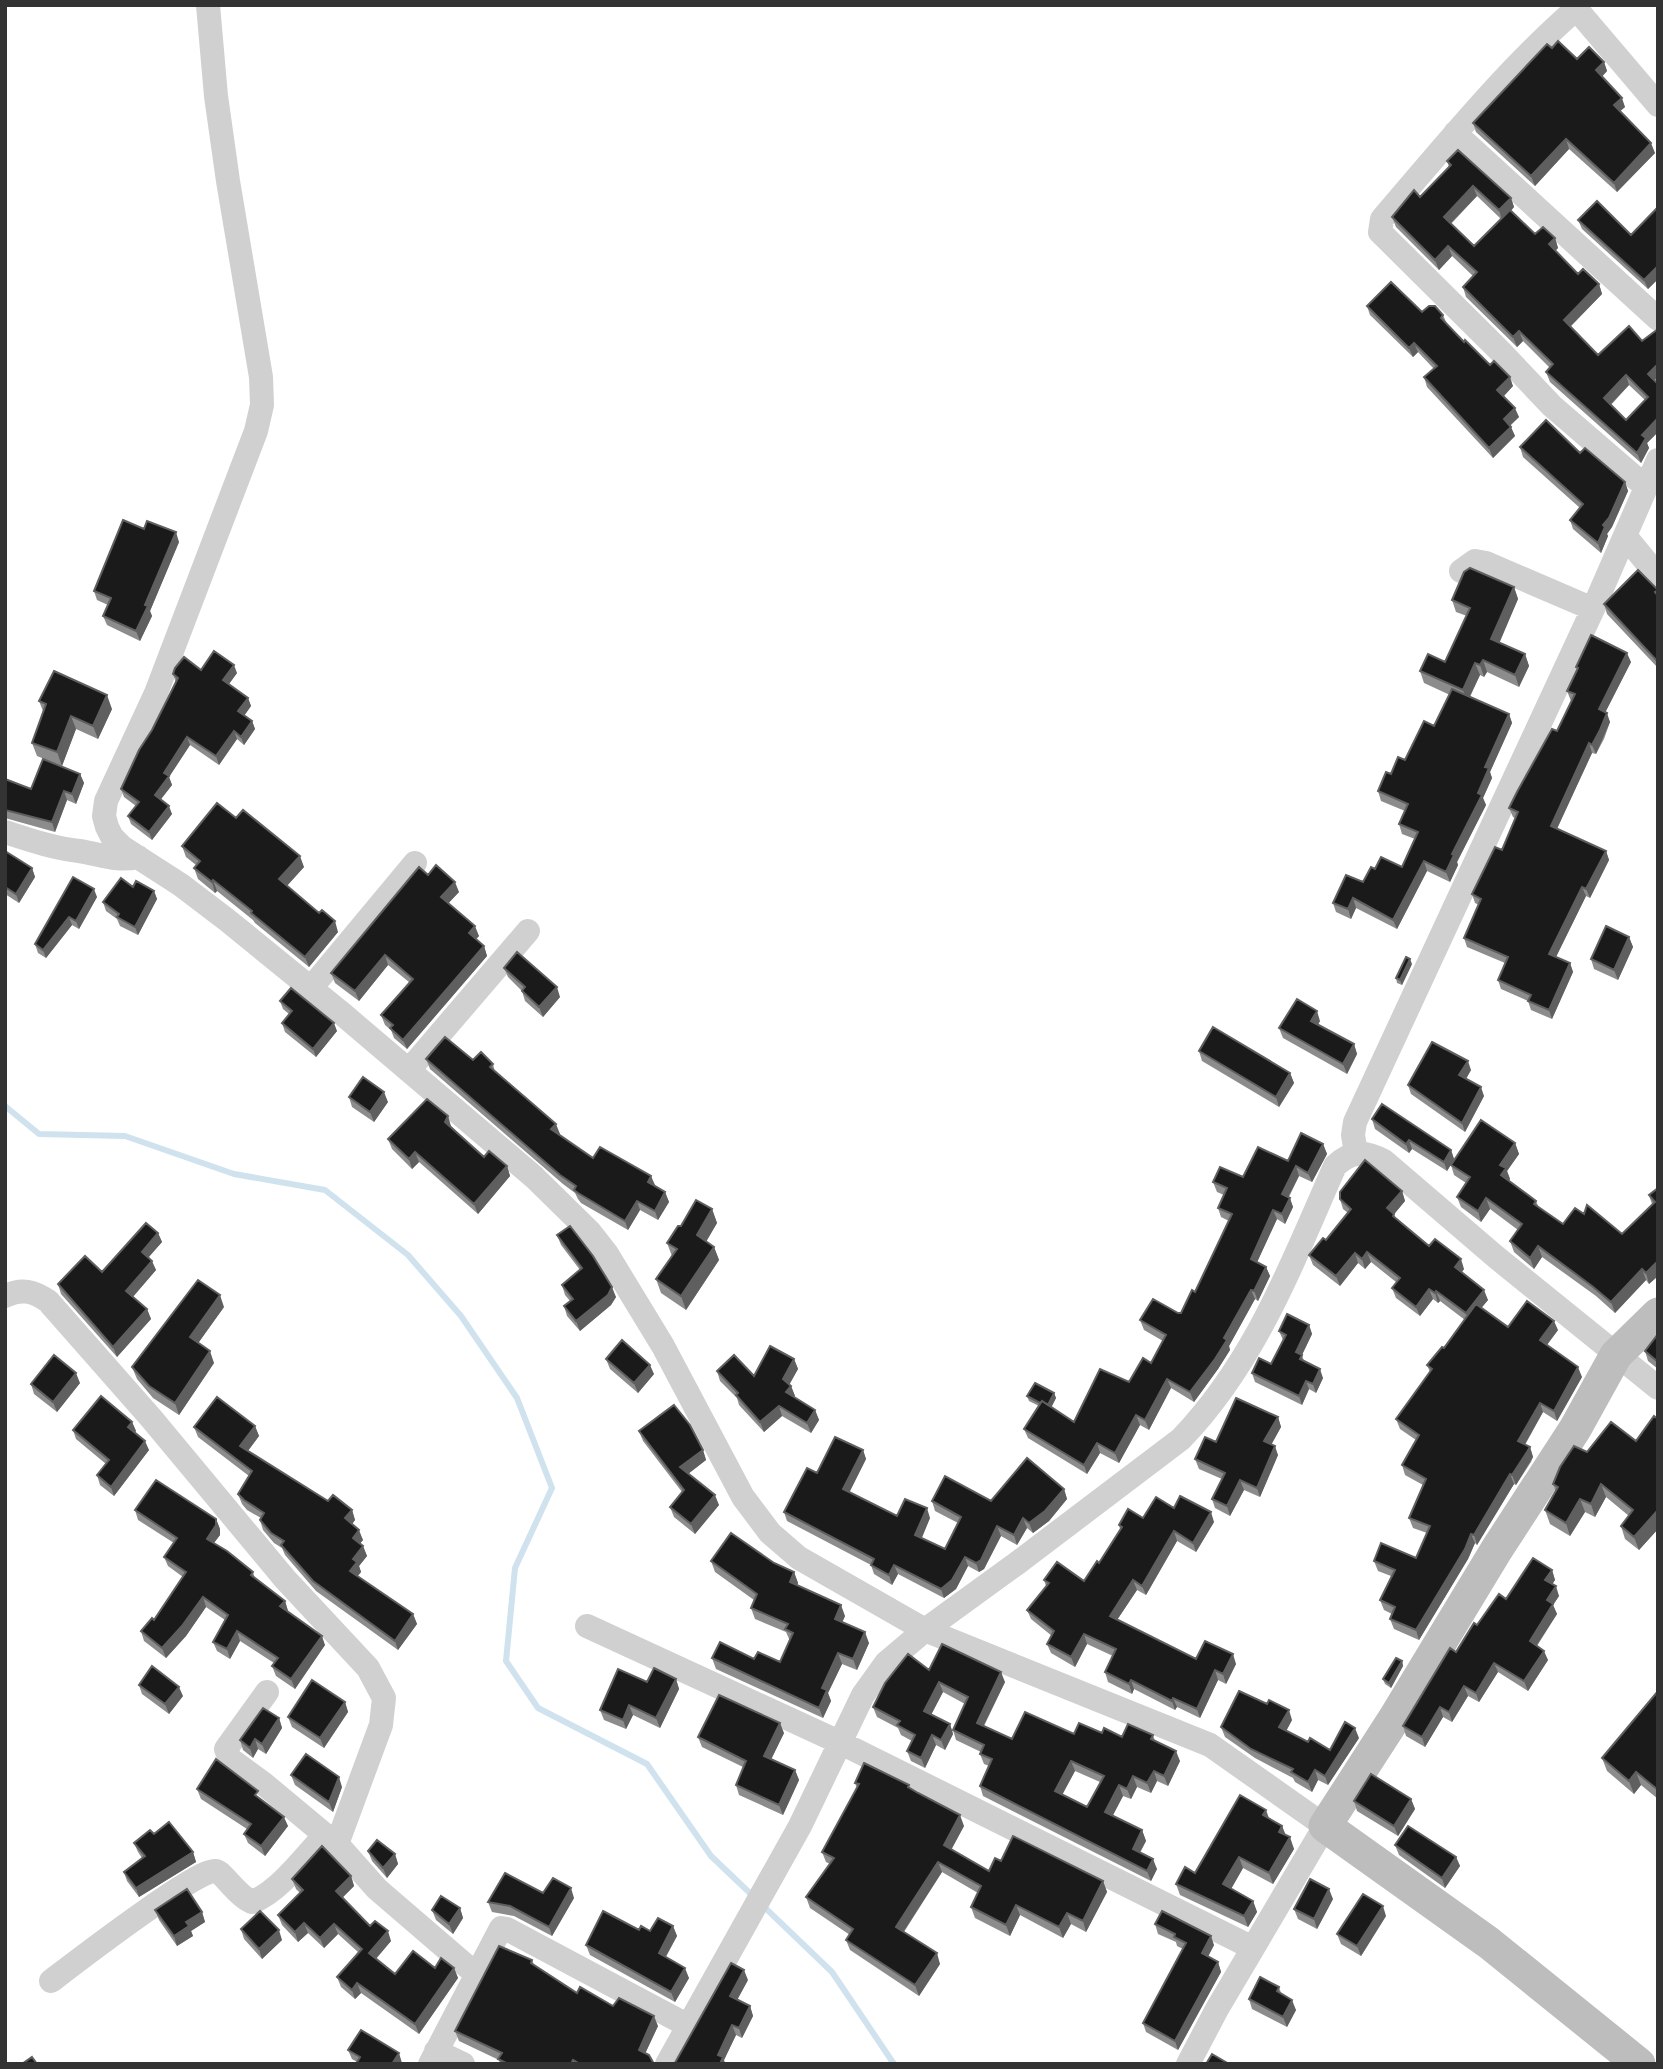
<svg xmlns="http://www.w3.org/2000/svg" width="1663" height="2069" font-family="'Roboto Condensed',sans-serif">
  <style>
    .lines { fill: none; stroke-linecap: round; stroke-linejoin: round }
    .stream { stroke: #cfe2ee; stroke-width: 6 }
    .street { stroke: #d0d0d0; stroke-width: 24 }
    .secondary { stroke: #bdbdbd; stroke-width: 33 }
    .wall { fill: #8c8c8c; fill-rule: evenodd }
    .shaded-wall { fill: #5f5f5f }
    .building { fill: #1a1a1a; stroke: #5f5f5f; stroke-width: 2; fill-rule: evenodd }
  </style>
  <rect width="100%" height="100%" fill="#fff"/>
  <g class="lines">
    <!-- stream -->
    <path class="stream" d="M 5,1106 L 39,1134 L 125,1136 L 234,1174 L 325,1190 L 408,1255 L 461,1316 L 517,1398 L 552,1488 L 515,1568 L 506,1661 L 538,1708 L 647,1764 L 711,1856 L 754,1897
      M 761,1904 L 832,1972 L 894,2064"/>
    <!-- street -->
    <path class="street" d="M 208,5 L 216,96 L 228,181 L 261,377 L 262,405 L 256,431 L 156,693 L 106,801 L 104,816 L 107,827 L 112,837 L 122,847 L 181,885 L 227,920 L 339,1011 L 534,1177 L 589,1231 L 607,1254 L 663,1346 L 743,1497 L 770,1533 L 799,1558 L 925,1630 L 1210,1745 L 1325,1826 L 1217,2009 L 1188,2064
      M 1573,5 L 1658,105
      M 1576,9 C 1504,72 1444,147 1382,219 L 1380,232 L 1498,349 L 1552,406 L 1646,487
      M 1455,133 L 1658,319
      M 1625,536 L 1658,576
      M 1461,571 L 1475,561 L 1486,563 L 1593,609
      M 5,832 C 30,840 53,848 79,851 C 100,854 116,862 138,857
      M 311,988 L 415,863
      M 409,1070 L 528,931
      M 1356,1153 L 1353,1135 L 1355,1122 L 1593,609 L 1658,460
      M 5,1296 C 22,1288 33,1291 48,1301 L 151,1418 L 285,1579 L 368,1668 L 384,1698 L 381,1725 L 337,1844 L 377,1889 L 477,1975
      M 587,1626 L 839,1742 L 1253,1948
      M 267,1692 L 226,1749 L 230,1759 L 264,1784 L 336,1844
      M 51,1981 C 72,1965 199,1867 216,1871 C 224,1873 236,1895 252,1902 C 279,1892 305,1856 325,1835
      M 436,2051 L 463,2064
      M 430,2064 L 501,1928 L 507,1929 L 687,2025
      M 667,2064 L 800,1826 L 863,1695 L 886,1663 L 925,1630 L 1016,1564 L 1181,1439 C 1256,1361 1292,1263 1335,1166 C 1351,1151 1364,1150 1384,1161 L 1496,1257 L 1658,1388"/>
    <!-- secondary -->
    <path class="secondary" d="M 1639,2064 L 1489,1943 L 1325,1826 L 1394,1719 L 1497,1549 L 1575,1429 L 1616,1355 L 1658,1314"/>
  </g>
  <!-- wall -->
  <path class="wall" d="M 1552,48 L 1577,59 L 1604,62 L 1607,71 L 1602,76 L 1625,107 L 1620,111 L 1655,153 L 1617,192 L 1569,149 L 1535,186 L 1476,132 L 1473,123 Z
    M 1447,161 L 1511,198 L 1514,207 L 1511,211 L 1535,234 L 1555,238 L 1558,248 L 1555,251 L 1578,274 L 1599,284 L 1602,294 L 1570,327 L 1598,355 L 1654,381 L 1658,384 L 1658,432 L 1647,443 L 1649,448 L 1641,463 L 1550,382 L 1546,372 L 1550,368 L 1523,341 L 1517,347 L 1466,297 L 1463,287 L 1473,276 L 1452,256 L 1439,270 L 1396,227 L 1392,217 L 1420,197 L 1449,167 ZM 1477,196 L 1501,219 L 1474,246 L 1451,224 ZM 1629,385 L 1645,400 L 1626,420 L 1611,405 Z
    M 1658,207 L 1658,279 L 1648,289 L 1582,229 L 1578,220 L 1631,235 Z
    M 1367,306 L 1443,315 L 1447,324 L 1464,342 L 1513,386 L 1504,396 L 1519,417 L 1510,426 L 1515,436 L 1493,458 L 1427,387 L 1424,377 L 1434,369 L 1418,352 L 1413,357 L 1370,315 Z
    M 1520,447 L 1580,453 L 1625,482 L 1628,491 L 1612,527 L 1607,534 L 1608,536 L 1601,553 L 1573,529 L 1570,520 L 1580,508 L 1523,457 Z
    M 144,529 L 179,542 L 150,611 L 152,616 L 140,641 L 107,625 L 103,616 L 108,605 L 97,600 L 94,591 Z
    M 1514,587 L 1518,599 L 1499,642 L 1525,654 L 1529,666 L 1519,687 L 1487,672 L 1484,677 L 1480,675 L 1470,697 L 1509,714 L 1512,723 L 1490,772 L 1492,778 L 1483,798 L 1486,805 L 1457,862 L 1458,865 L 1450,882 L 1427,871 L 1397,929 L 1356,908 L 1351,919 L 1336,912 L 1333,903 L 1363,882 L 1375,869 L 1402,867 L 1415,839 L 1402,834 L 1399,824 L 1405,811 L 1381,801 L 1378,791 L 1391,774 L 1405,760 L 1434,726 L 1450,695 L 1424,683 L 1420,671 L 1445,662 L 1467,616 L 1456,612 L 1452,600 Z
    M 1658,590 L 1658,668 L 1607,614 L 1604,604 Z
    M 1631,662 L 1605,712 L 1610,722 L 1604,739 L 1596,754 L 1592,753 L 1557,829 L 1606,851 L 1609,860 L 1590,898 L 1586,896 L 1556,957 L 1570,963 L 1573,972 L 1552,1019 L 1531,1010 L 1528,1001 L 1501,989 L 1498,980 L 1505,963 L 1467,947 L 1464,938 L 1479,905 L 1475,903 L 1472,894 L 1502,850 L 1515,818 L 1513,817 L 1509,808 L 1557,731 L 1571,701 L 1567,691 L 1577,670 L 1576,667 Z
    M 201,670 L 237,673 L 229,684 L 248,698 L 251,706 L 244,716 L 252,721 L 255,729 L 244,745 L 237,739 L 219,765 L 190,745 L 169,777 L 172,785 L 161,799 L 172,814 L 152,840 L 131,824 L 128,816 L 136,806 L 124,797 L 121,789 L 176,683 L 173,674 Z
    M 39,701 L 112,709 L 98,739 L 76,729 L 62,766 L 37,756 L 32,743 L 43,711 Z
    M 80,774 L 84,783 L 76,804 L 67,800 L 55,832 L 5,818 L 5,779 L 31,789 Z
    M 236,818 L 304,867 L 287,886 L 338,932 L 309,967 L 255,923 L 253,920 L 217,891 L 215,893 L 198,879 L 194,868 L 196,865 L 186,857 L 182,846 Z
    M 5,851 L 32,868 L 35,877 L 19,903 L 5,894 Z
    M 428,875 L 459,892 L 448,903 L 479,936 L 476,939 L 484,946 L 487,956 L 407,1049 L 394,1038 L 391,1030 L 385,1025 L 381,1015 L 409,982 L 388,965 L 359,1001 L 335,983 L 331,973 Z
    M 73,877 L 97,897 L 79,929 L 72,925 L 46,958 L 38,953 L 35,944 Z
    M 133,887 L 154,891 L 157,899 L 138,935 L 120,926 L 117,919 L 106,911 L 103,902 Z
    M 1629,937 L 1633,947 L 1618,980 L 1594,969 L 1591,959 Z
    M 1412,964 L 1402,985 L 1397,983 L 1396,978 Z
    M 504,968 L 560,997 L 543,1017 L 525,1001 L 522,991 L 508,977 Z
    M 280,1001 L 337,1031 L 316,1057 L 285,1032 L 282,1023 L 289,1014 L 283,1009 Z
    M 1320,1021 L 1318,1025 L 1354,1044 L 1357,1054 L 1347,1074 L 1283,1038 L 1279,1028 Z
    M 1199,1051 L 1290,1073 L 1294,1083 L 1279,1107 L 1202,1061 Z
    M 426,1059 L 473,1060 L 493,1064 L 495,1072 L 560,1134 L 559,1135 L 593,1158 L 655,1185 L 665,1192 L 669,1202 L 658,1220 L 640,1210 L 628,1230 L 581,1203 L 578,1199 L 575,1193 L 563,1184 L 430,1069 Z
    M 1471,1070 L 1466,1079 L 1484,1096 L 1465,1132 L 1411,1094 L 1408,1085 Z
    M 349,1097 L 388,1102 L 374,1122 L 352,1107 Z
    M 1372,1119 L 1451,1150 L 1454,1159 L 1515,1143 L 1519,1154 L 1507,1171 L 1510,1179 L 1509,1181 L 1536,1201 L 1539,1208 L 1563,1224 L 1584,1214 L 1622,1234 L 1652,1204 L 1649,1195 L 1658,1188 L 1658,1276 L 1649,1284 L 1646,1280 L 1615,1313 L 1596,1296 L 1542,1257 L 1534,1269 L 1514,1252 L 1510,1241 L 1518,1230 L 1490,1209 L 1481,1222 L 1461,1207 L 1457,1197 L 1466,1183 L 1454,1175 L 1451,1165 L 1447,1171 L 1412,1149 L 1409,1153 L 1375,1129 Z
    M 451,1126 L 484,1157 L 507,1166 L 510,1176 L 478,1214 L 419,1162 L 412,1169 L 392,1149 L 388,1139 Z
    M 1323,1144 L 1327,1154 L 1312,1182 L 1299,1176 L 1289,1197 L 1293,1207 L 1285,1224 L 1277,1219 L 1257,1262 L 1266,1267 L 1270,1276 L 1258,1301 L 1255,1299 L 1229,1346 L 1230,1350 L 1218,1369 L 1194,1402 L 1171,1388 L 1149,1430 L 1140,1425 L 1119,1463 L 1100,1453 L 1087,1474 L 1028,1438 L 1024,1429 L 1039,1406 L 1029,1401 L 1027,1396 L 1054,1393 L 1056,1398 L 1051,1407 L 1074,1422 L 1129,1382 L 1151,1363 L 1163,1341 L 1144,1330 L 1140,1320 L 1181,1313 L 1195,1292 L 1229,1221 L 1221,1217 L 1218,1208 L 1224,1195 L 1217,1192 L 1213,1182 L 1243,1177 L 1288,1161 Z
    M 1402,1191 L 1405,1201 L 1394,1214 L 1396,1219 L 1429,1246 L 1464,1269 L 1462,1272 L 1488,1300 L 1481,1308 L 1508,1327 L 1558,1330 L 1547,1345 L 1582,1377 L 1557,1421 L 1543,1412 L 1525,1445 L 1530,1447 L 1533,1457 L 1531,1462 L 1516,1485 L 1514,1484 L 1477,1545 L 1475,1543 L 1468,1559 L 1419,1640 L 1394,1629 L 1390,1619 L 1392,1614 L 1384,1610 L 1380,1600 L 1391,1576 L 1378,1571 L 1374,1561 L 1416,1558 L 1427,1533 L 1413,1528 L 1409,1518 L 1423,1485 L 1405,1475 L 1402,1465 L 1416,1440 L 1400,1429 L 1396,1419 L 1430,1372 L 1427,1365 L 1444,1348 L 1465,1320 L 1440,1301 L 1438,1303 L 1433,1299 L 1420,1316 L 1396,1298 L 1392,1288 L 1396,1282 L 1371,1262 L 1365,1269 L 1358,1263 L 1340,1286 L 1313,1265 L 1309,1255 L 1326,1240 L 1348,1213 L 1343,1209 L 1340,1199 Z
    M 712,1209 L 717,1223 L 706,1241 L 714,1247 L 719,1260 L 686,1310 L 661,1293 L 656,1279 L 672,1256 L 667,1243 L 681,1226 Z
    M 158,1233 L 162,1242 L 149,1257 L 156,1270 L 133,1297 L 147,1309 L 151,1319 L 117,1357 L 61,1294 L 58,1284 L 102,1272 Z
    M 557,1235 L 616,1297 L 611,1305 L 580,1331 L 567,1316 L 564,1306 L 570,1301 L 565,1295 L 562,1285 L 580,1270 L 561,1245 Z
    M 224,1307 L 198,1343 L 214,1363 L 179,1415 L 153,1398 L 137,1379 L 132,1367 Z
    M 1309,1325 L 1312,1334 L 1302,1355 L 1304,1361 L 1323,1378 L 1316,1393 L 1309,1389 L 1302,1405 L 1255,1382 L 1252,1373 L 1271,1364 L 1283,1340 L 1279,1331 Z
    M 1658,1334 L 1658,1369 L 1648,1361 L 1645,1351 Z
    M 606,1359 L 654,1374 L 638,1393 L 610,1369 Z
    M 794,1359 L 798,1369 L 789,1384 L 791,1386 L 795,1396 L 794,1397 L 815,1410 L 819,1420 L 811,1433 L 782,1416 L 764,1432 L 739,1405 L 737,1398 L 720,1381 L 717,1371 L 754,1376 Z
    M 80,1383 L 57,1412 L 34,1394 L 31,1384 Z
    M 1278,1417 L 1281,1427 L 1271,1444 L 1278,1455 L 1260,1497 L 1244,1490 L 1230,1516 L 1215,1508 L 1212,1499 L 1222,1479 L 1199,1469 L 1195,1459 L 1216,1442 Z
    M 1658,1419 L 1658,1529 L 1639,1550 L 1625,1539 L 1621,1526 L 1629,1516 L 1606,1497 L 1595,1517 L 1585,1512 L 1570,1536 L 1550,1524 L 1545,1510 L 1556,1492 L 1553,1484 L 1587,1452 L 1636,1441 Z
    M 132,1422 L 136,1431 L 135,1432 L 149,1450 L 114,1496 L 100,1485 L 97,1475 L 106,1464 L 76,1439 L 73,1430 Z
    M 255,1426 L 259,1436 L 248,1451 L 328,1501 L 352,1510 L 355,1520 L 352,1524 L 363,1540 L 360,1543 L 363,1546 L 367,1556 L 359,1566 L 361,1572 L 357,1576 L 413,1614 L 417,1624 L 398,1650 L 316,1591 L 285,1555 L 282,1548 L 274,1543 L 263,1530 L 260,1520 L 261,1518 L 247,1510 L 242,1504 L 238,1494 L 249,1476 L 198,1437 L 194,1427 Z
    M 639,1431 L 703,1450 L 706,1460 L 688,1474 L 719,1505 L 695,1534 L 674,1517 L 670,1507 L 682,1492 L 643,1441 Z
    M 863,1450 L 866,1459 L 849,1493 L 897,1516 L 930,1518 L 921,1538 L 945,1549 L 958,1523 L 935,1511 L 932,1501 L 991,1501 L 1064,1489 L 1067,1499 L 1049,1521 L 1033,1533 L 1027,1528 L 1017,1545 L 1001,1536 L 984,1569 L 979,1572 L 968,1566 L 956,1589 L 944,1598 L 898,1574 L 892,1585 L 874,1574 L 871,1565 L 787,1521 L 784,1512 L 817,1473 Z
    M 1174,1508 L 1214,1522 L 1196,1552 L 1177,1541 L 1146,1595 L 1137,1590 L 1117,1620 L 1196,1659 L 1236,1664 L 1226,1684 L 1218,1680 L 1200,1718 L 1177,1707 L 1175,1710 L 1134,1689 L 1132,1694 L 1108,1682 L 1105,1672 L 1113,1656 L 1087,1644 L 1075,1667 L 1051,1653 L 1047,1644 L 1052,1636 L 1031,1619 L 1027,1610 L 1046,1586 L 1044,1580 L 1084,1581 L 1099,1563 L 1120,1529 L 1119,1525 Z
    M 135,1510 L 216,1519 L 220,1529 L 220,1535 L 214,1543 L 253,1572 L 255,1579 L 285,1601 L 288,1611 L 325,1645 L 295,1689 L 276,1676 L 272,1666 L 274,1663 L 240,1641 L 230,1659 L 217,1651 L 213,1642 L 225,1620 L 206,1607 L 186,1636 L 166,1658 L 144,1641 L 141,1631 L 154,1620 L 183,1577 L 168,1566 L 164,1557 L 174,1543 L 138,1520 Z
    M 711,1561 L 774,1563 L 794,1572 L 798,1583 L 797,1586 L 845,1616 L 842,1622 L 869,1643 L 857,1670 L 842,1664 L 828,1693 L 831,1701 L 823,1718 L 716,1669 L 712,1658 L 754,1659 L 780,1662 L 790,1641 L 786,1632 L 755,1619 L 751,1608 L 754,1600 L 715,1572 Z
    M 1552,1570 L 1555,1580 L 1552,1584 L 1559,1596 L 1553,1605 L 1557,1614 L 1537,1646 L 1548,1660 L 1528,1691 L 1498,1672 L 1479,1702 L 1468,1696 L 1452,1722 L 1443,1717 L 1425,1747 L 1406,1736 L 1403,1726 L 1456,1652 L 1477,1625 L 1506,1599 Z
    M 1402,1661 L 1403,1666 L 1391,1688 L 1385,1684 L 1383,1679 Z
    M 929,1670 L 1005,1682 L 984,1726 L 1012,1739 L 1074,1734 L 1102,1733 L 1122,1737 L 1153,1735 L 1155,1741 L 1180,1761 L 1168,1786 L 1157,1781 L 1151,1793 L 1137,1787 L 1131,1799 L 1123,1796 L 1112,1816 L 1142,1830 L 1146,1841 L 1140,1853 L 1157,1869 L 1151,1881 L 983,1796 L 980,1786 L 989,1766 L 984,1764 L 980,1754 L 981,1752 L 956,1740 L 953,1730 L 965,1704 L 943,1692 L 931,1714 L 950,1724 L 953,1734 L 945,1750 L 936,1745 L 925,1768 L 911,1761 L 907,1751 L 912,1741 L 901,1735 L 898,1728 L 877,1717 L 873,1707 ZM 1075,1771 L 1100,1782 L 1087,1807 L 1062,1794 Z
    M 676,1679 L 679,1689 L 660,1728 L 633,1715 L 626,1729 L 604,1720 L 600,1710 L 647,1682 Z
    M 139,1685 L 183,1696 L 169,1714 L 142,1694 Z
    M 1658,1691 L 1658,1799 L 1641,1785 L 1634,1794 L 1607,1771 L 1602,1758 Z
    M 345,1702 L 348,1712 L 324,1748 L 292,1727 L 288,1717 Z
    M 279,1718 L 282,1728 L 266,1754 L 258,1749 L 253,1758 L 243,1750 L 240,1740 Z
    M 1292,1720 L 1286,1731 L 1308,1742 L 1330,1750 L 1359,1738 L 1328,1785 L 1318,1780 L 1312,1792 L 1295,1782 L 1293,1778 L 1255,1758 L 1225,1737 L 1221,1727 Z
    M 784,1733 L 771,1759 L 795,1770 L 799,1780 L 783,1815 L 739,1795 L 736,1785 L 743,1767 L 702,1747 L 698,1737 Z
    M 291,1775 L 342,1787 L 333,1812 L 295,1785 Z
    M 855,1783 L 909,1785 L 910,1788 L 964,1826 L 951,1849 L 989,1871 L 1001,1861 L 1103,1881 L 1107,1892 L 1086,1932 L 1071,1924 L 1063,1938 L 1020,1915 L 1010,1936 L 975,1918 L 971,1907 L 978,1893 L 942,1872 L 904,1932 L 940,1964 L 919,1996 L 850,1950 L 846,1940 L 850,1935 L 810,1908 L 806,1897 L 830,1864 L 826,1862 L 822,1852 L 857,1788 Z
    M 197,1789 L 260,1798 L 288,1826 L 265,1856 L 248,1843 L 244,1834 L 247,1829 L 201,1799 Z
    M 1411,1799 L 1415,1809 L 1398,1836 L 1357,1811 L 1354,1801 Z
    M 1269,1819 L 1282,1826 L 1286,1835 L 1294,1849 L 1273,1884 L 1243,1868 L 1231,1889 L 1253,1901 L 1257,1912 L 1248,1927 L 1180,1895 L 1176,1884 L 1195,1873 Z
    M 154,1834 L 193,1852 L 196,1862 L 139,1897 L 127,1881 L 124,1872 L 142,1858 L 138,1852 L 134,1843 Z
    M 1395,1845 L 1456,1857 L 1460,1866 L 1445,1888 L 1399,1855 Z
    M 368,1851 L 395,1854 L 398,1864 L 387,1878 L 372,1861 Z
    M 351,1876 L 354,1886 L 342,1898 L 370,1926 L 391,1941 L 376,1959 L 395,1974 L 435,1968 L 454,1968 L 458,1978 L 419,2034 L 361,1993 L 355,1999 L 341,1987 L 337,1977 L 358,1952 L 338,1934 L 324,1948 L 308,1933 L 298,1942 L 282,1925 L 278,1915 L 300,1893 L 296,1889 L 292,1879 Z
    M 543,1893 L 574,1898 L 552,1936 L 514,1916 L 492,1912 L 488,1902 Z
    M 1333,1899 L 1317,1929 L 1298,1919 L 1294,1909 Z
    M 460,1908 L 463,1918 L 453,1934 L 436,1920 L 432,1910 Z
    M 155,1910 L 202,1912 L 205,1922 L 191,1931 L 193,1936 L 177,1946 L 159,1920 Z
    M 1386,1916 L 1361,1956 L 1341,1944 L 1337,1934 Z
    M 1155,1924 L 1214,1945 L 1208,1957 L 1218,1962 L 1221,1972 L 1178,2050 L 1146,2032 L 1143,2023 L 1183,1949 L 1177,1946 L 1176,1942 L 1158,1934 Z
    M 673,1926 L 677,1936 L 666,1957 L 689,1978 L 675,2002 L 590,1955 L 586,1945 L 639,1930 L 650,1931 Z
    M 241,1929 L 282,1940 L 262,1959 L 244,1939 Z
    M 532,1960 L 534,1965 L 577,1993 L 613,2006 L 658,2026 L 645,2054 L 654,2064 L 500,2064 L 499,2060 L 459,2041 L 455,2031 Z
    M 748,1980 L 737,1999 L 750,2006 L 753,2016 L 742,2038 L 736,2035 L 724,2060 L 725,2064 L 674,2064 Z
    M 1279,1987 L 1281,1993 L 1296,2010 L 1287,2027 L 1252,2009 L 1249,1999 Z
    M 348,2050 L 402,2063 L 357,2062 L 352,2059 Z"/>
  <!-- shaded-wall -->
  <path class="shaded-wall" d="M 1604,62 L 1607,71 L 1600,79 L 1596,70 Z
    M 1622,98 L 1625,107 L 1617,114 L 1614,105 Z
    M 1566,139 L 1569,149 L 1535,186 L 1531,176 Z
    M 1651,143 L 1655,153 L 1617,192 L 1614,183 Z
    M 1473,186 L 1477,196 L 1447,227 L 1444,217 Z
    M 1511,198 L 1514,207 L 1502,220 L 1499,210 Z
    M 1555,238 L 1558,248 L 1552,254 L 1549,244 Z
    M 1448,246 L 1452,256 L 1439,270 L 1435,260 Z
    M 1658,266 L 1658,279 L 1648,289 L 1644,280 Z
    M 1599,284 L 1602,294 L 1567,330 L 1564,320 Z
    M 1519,331 L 1523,341 L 1517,347 L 1513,337 Z
    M 1414,343 L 1418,352 L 1413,357 L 1409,348 Z
    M 1658,364 L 1658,377 L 1651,384 L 1648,374 Z
    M 1626,375 L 1629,385 L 1607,408 L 1604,398 Z
    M 1510,377 L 1513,386 L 1501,399 L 1497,390 Z
    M 1515,408 L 1519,417 L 1507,428 L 1504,419 Z
    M 1658,418 L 1658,432 L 1647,443 L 1649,448 L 1641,463 L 1637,453 L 1642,435 Z
    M 1511,427 L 1515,436 L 1493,458 L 1489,448 Z
    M 1625,482 L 1628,491 L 1612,527 L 1607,534 L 1608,536 L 1601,553 L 1598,543 L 1603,525 Z
    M 176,532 L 179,542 L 150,611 L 152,616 L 140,641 L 136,631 L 145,605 Z
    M 1514,587 L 1518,599 L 1496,651 L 1491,639 Z
    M 1627,653 L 1631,662 L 1602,719 L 1599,709 Z
    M 1525,654 L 1529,666 L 1519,687 L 1515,675 Z
    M 1483,660 L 1487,672 L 1484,677 L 1480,665 Z
    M 1475,663 L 1480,675 L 1467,702 L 1463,690 Z
    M 234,665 L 237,673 L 226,688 L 223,680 Z
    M 107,695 L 112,709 L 98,739 L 93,726 Z
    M 248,698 L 251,706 L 241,720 L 238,711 Z
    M 1607,713 L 1610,722 L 1596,754 L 1592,745 Z
    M 1509,714 L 1512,723 L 1490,772 L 1492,778 L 1483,798 L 1486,805 L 1457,862 L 1458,865 L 1450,882 L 1446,872 L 1452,854 L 1478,793 L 1485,767 Z
    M 71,716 L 76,729 L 62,766 L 57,752 Z
    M 252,721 L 255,729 L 244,745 L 241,737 Z
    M 234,731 L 237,739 L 219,765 L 216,756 Z
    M 187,737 L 190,745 L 169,777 L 172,785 L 158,803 L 155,795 L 164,773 Z
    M 1589,743 L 1592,753 L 1554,835 L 1551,826 Z
    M 80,774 L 84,783 L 76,804 L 72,794 Z
    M 64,791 L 67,800 L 55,832 L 52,822 Z
    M 169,806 L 172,814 L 152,840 L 149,832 Z
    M 1606,851 L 1609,860 L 1590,898 L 1586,889 Z
    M 300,856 L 304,867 L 283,890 L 279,879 Z
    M 1424,861 L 1427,871 L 1397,929 L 1393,920 Z
    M 32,868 L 35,877 L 19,903 L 16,894 Z
    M 213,880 L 217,891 L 215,893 L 212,882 Z
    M 455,882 L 459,892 L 445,907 L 441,897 Z
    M 1582,887 L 1586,896 L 1553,963 L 1549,954 Z
    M 94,889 L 97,897 L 79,929 L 76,921 Z
    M 154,891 L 157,899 L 138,935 L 135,927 Z
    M 1353,898 L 1356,908 L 1351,919 L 1348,909 Z
    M 69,917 L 72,925 L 46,958 L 43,950 Z
    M 335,921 L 338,932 L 309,967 L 305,957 Z
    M 475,926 L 479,936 L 472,943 L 469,933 Z
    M 1629,937 L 1633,947 L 1618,980 L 1614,970 Z
    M 484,946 L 487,956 L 407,1049 L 403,1040 Z
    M 385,955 L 388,965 L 359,1001 L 355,991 Z
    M 1410,959 L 1412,964 L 1402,985 L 1400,980 Z
    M 1570,963 L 1573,972 L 1552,1019 L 1549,1010 Z
    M 557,987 L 560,997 L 543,1017 L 539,1007 Z
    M 1317,1011 L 1320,1021 L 1314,1031 L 1311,1021 Z
    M 334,1023 L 337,1031 L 316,1057 L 313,1049 Z
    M 1354,1044 L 1357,1054 L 1347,1074 L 1343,1064 Z
    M 1468,1061 L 1471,1070 L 1463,1084 L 1459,1075 Z
    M 1290,1073 L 1294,1083 L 1279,1107 L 1276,1097 Z
    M 1481,1087 L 1484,1096 L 1465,1132 L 1462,1123 Z
    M 384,1092 L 388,1102 L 374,1122 L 370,1112 Z
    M 448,1116 L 451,1126 L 449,1131 L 445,1122 Z
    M 556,1124 L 560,1134 L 555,1139 L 551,1129 Z
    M 1409,1140 L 1412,1149 L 1409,1153 L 1406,1144 Z
    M 1515,1143 L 1519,1154 L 1507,1171 L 1510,1179 L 1505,1186 L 1501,1175 L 1500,1165 Z
    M 1323,1144 L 1327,1154 L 1312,1182 L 1308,1173 Z
    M 1451,1150 L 1454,1159 L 1447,1171 L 1444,1162 Z
    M 415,1152 L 419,1162 L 412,1169 L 409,1159 Z
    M 507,1166 L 510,1176 L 478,1214 L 474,1204 Z
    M 1296,1166 L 1299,1176 L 1285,1203 L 1282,1194 Z
    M 651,1176 L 655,1185 L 651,1191 L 648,1182 Z
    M 1402,1191 L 1405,1201 L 1391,1218 L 1387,1208 Z
    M 665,1192 L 669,1202 L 658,1220 L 655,1211 Z
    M 1290,1198 L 1293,1207 L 1285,1224 L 1282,1214 Z
    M 1486,1198 L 1490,1209 L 1481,1222 L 1478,1211 Z
    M 637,1201 L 640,1210 L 628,1230 L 625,1221 Z
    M 712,1209 L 717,1223 L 702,1249 L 697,1235 Z
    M 1273,1210 L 1277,1219 L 1254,1269 L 1251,1259 Z
    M 158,1233 L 162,1242 L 145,1261 L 142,1252 Z
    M 1538,1246 L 1542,1257 L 1534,1269 L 1530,1258 Z
    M 714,1247 L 719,1260 L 686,1310 L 681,1296 Z
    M 1367,1252 L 1371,1262 L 1365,1269 L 1362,1259 Z
    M 1355,1253 L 1358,1263 L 1340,1286 L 1336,1276 Z
    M 1461,1259 L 1464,1269 L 1458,1277 L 1455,1267 Z
    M 152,1261 L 156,1270 L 130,1300 L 126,1291 Z
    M 1658,1261 L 1658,1276 L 1649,1284 L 1646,1273 Z
    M 1266,1267 L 1270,1276 L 1258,1301 L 1254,1291 Z
    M 1642,1269 L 1646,1280 L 1615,1313 L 1611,1302 Z
    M 612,1287 L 616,1297 L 611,1305 L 580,1331 L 576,1321 Z
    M 1429,1289 L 1433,1299 L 1420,1316 L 1416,1307 Z
    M 1251,1290 L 1255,1299 L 1229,1346 L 1230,1350 L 1218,1369 L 1194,1402 L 1190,1392 L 1224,1338 Z
    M 1484,1290 L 1488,1300 L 1469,1323 L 1466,1313 Z
    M 1436,1291 L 1440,1301 L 1438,1303 L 1435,1293 Z
    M 220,1295 L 224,1307 L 194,1349 L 190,1337 Z
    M 147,1309 L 151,1319 L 117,1357 L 113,1347 Z
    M 1554,1321 L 1558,1330 L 1543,1350 L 1540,1340 Z
    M 1309,1325 L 1312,1334 L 1299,1361 L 1296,1352 Z
    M 210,1351 L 214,1363 L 179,1415 L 175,1403 Z
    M 794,1359 L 798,1369 L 787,1389 L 783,1379 Z
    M 650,1365 L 654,1374 L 638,1393 L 634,1383 Z
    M 1578,1367 L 1582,1377 L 1557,1421 L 1554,1411 Z
    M 1320,1369 L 1323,1378 L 1316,1393 L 1313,1384 Z
    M 76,1373 L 80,1383 L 57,1412 L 53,1402 Z
    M 1167,1379 L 1171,1388 L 1149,1430 L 1145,1420 Z
    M 1306,1381 L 1309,1389 L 1302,1405 L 1299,1396 Z
    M 791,1386 L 795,1396 L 789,1402 L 786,1392 Z
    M 1054,1393 L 1056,1398 L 1049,1412 L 1047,1407 Z
    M 1540,1403 L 1543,1412 L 1521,1451 L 1518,1441 Z
    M 779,1406 L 782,1416 L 764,1432 L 760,1422 Z
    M 815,1410 L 819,1420 L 811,1433 L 807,1423 Z
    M 1136,1415 L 1140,1425 L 1119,1463 L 1115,1453 Z
    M 1278,1417 L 1281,1427 L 1268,1451 L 1264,1441 Z
    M 132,1422 L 136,1431 L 132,1436 L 128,1427 Z
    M 255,1426 L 259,1436 L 244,1456 L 240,1446 Z
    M 145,1441 L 149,1450 L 114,1496 L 111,1487 Z
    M 1097,1443 L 1100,1453 L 1087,1474 L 1084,1465 Z
    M 1275,1446 L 1278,1455 L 1260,1497 L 1257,1488 Z
    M 1530,1447 L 1533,1457 L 1516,1485 L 1512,1475 Z
    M 703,1450 L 706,1460 L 684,1477 L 680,1467 Z
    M 863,1450 L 866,1459 L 846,1499 L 843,1489 Z
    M 1510,1474 L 1514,1484 L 1477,1545 L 1474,1535 Z
    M 1240,1480 L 1244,1490 L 1230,1516 L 1227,1506 Z
    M 1601,1484 L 1606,1497 L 1595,1517 L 1591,1504 Z
    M 1064,1489 L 1067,1499 L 1049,1521 L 1033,1533 L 1029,1523 Z
    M 715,1495 L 719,1505 L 695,1534 L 691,1524 Z
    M 1580,1499 L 1585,1512 L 1570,1536 L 1566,1523 Z
    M 927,1508 L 930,1518 L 919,1545 L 915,1535 Z
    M 352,1510 L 355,1520 L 349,1528 L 345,1518 Z
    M 1658,1510 L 1658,1529 L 1639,1550 L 1634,1537 Z
    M 1211,1512 L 1214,1522 L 1196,1552 L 1193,1543 Z
    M 1023,1518 L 1027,1528 L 1017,1545 L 1014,1535 Z
    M 216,1519 L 220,1529 L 220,1535 L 210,1548 L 207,1539 Z
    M 997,1526 L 1001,1536 L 984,1569 L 979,1572 L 976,1563 Z
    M 359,1530 L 363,1540 L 357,1547 L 353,1538 Z
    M 1174,1531 L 1177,1541 L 1146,1595 L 1142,1586 Z
    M 1471,1534 L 1475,1543 L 1468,1559 L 1419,1640 L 1416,1630 Z
    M 363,1546 L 367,1556 L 359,1566 L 361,1572 L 354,1581 L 350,1571 L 353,1559 Z
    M 965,1557 L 968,1566 L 956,1589 L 944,1598 L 941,1589 Z
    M 894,1565 L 898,1574 L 892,1585 L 889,1575 Z
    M 1552,1570 L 1555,1580 L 1549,1589 L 1545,1580 Z
    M 794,1572 L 798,1583 L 794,1593 L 790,1582 Z
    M 1133,1580 L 1137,1590 L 1113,1626 L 1110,1616 Z
    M 1556,1586 L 1559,1596 L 1553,1605 L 1557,1614 L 1533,1651 L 1530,1641 L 1547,1600 Z
    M 203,1597 L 206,1607 L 186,1636 L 166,1658 L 162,1648 Z
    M 285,1601 L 288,1611 L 284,1616 L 280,1606 Z
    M 841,1605 L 845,1616 L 839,1630 L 835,1619 Z
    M 413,1614 L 417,1624 L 398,1650 L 395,1641 Z
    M 237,1631 L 240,1641 L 230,1659 L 227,1649 Z
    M 865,1632 L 869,1643 L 857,1670 L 853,1659 Z
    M 1084,1634 L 1087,1644 L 1075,1667 L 1071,1657 Z
    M 322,1636 L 325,1645 L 295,1689 L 291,1679 Z
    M 1544,1651 L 1548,1660 L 1528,1691 L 1524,1681 Z
    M 838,1653 L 842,1664 L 828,1693 L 831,1701 L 823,1718 L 819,1708 L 822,1688 Z
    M 1233,1654 L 1236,1664 L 1226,1684 L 1223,1674 Z
    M 1402,1661 L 1403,1666 L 1391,1688 L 1389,1683 Z
    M 1494,1663 L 1498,1672 L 1479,1702 L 1476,1693 Z
    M 1215,1670 L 1218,1680 L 1200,1718 L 1197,1709 Z
    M 1001,1672 L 1005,1682 L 980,1733 L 977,1723 Z
    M 676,1679 L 679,1689 L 660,1728 L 656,1718 Z
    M 1131,1680 L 1134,1689 L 1132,1694 L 1129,1684 Z
    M 939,1682 L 943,1692 L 928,1721 L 924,1711 Z
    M 1464,1686 L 1468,1696 L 1452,1722 L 1449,1712 Z
    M 179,1687 L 183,1696 L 169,1714 L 165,1704 Z
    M 1173,1698 L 1177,1707 L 1175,1710 L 1172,1701 Z
    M 345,1702 L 348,1712 L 324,1748 L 320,1738 Z
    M 629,1705 L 633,1715 L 626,1729 L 623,1720 Z
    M 1440,1707 L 1443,1717 L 1425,1747 L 1422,1737 Z
    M 1289,1710 L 1292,1720 L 1283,1737 L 1279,1727 Z
    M 279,1718 L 282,1728 L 266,1754 L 262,1744 Z
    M 780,1723 L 784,1733 L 768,1766 L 764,1756 Z
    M 950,1724 L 953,1734 L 945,1750 L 941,1740 Z
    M 1355,1728 L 1359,1738 L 1328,1785 L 1325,1776 Z
    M 932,1735 L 936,1745 L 925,1768 L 921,1758 Z
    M 255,1739 L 258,1749 L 253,1758 L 250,1748 Z
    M 1176,1751 L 1180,1761 L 1168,1786 L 1164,1776 Z
    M 1071,1761 L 1075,1771 L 1059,1801 L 1055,1791 Z
    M 795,1770 L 799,1780 L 783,1815 L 779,1805 Z
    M 1315,1770 L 1318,1780 L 1312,1792 L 1308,1782 Z
    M 1154,1771 L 1157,1781 L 1151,1793 L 1147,1783 Z
    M 1636,1772 L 1641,1785 L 1634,1794 L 1629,1781 Z
    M 1133,1776 L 1137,1787 L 1131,1799 L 1127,1789 Z
    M 339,1777 L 342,1787 L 333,1812 L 329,1802 Z
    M 1119,1785 L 1123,1796 L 1109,1823 L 1105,1812 Z
    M 1411,1799 L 1415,1809 L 1398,1836 L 1394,1826 Z
    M 1266,1810 L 1270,1821 L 1263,1815 Z
    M 960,1815 L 964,1826 L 948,1856 L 944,1845 Z
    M 284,1817 L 288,1826 L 265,1856 L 261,1846 Z
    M 1282,1826 L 1286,1837 L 1279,1832 Z
    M 1142,1830 L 1146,1841 L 1136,1859 L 1133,1849 Z
    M 1290,1837 L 1294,1849 L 1273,1884 L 1269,1873 Z
    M 193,1852 L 196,1862 L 139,1897 L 136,1888 Z
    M 395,1854 L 398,1864 L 387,1878 L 383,1868 Z
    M 1239,1857 L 1243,1868 L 1227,1896 L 1223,1884 Z
    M 1456,1857 L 1460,1866 L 1445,1888 L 1442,1878 Z
    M 1153,1859 L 1157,1869 L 1151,1881 L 1147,1871 Z
    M 938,1862 L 942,1872 L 900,1937 L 896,1927 Z
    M 351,1876 L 354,1886 L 339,1901 L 336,1891 Z
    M 1103,1881 L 1107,1892 L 1086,1932 L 1083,1921 Z
    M 571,1888 L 574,1898 L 552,1936 L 549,1927 Z
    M 1329,1889 L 1333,1899 L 1317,1929 L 1314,1919 Z
    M 1253,1901 L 1257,1912 L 1248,1927 L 1244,1916 Z
    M 1016,1905 L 1020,1915 L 1010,1936 L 1006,1925 Z
    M 1383,1906 L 1386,1916 L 1361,1956 L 1357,1946 Z
    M 460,1908 L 463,1918 L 453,1934 L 449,1924 Z
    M 202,1912 L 205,1922 L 191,1931 L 193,1936 L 177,1946 L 174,1936 L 186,1922 Z
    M 1067,1913 L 1071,1924 L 1063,1938 L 1059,1927 Z
    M 304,1923 L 308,1933 L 298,1942 L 295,1932 Z
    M 334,1924 L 338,1934 L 324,1948 L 320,1938 Z
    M 673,1926 L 677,1936 L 662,1963 L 659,1953 Z
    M 279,1930 L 282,1940 L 262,1959 L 259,1949 Z
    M 388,1931 L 391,1941 L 372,1963 L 369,1953 Z
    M 1211,1936 L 1214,1945 L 1205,1962 L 1202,1953 Z
    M 937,1953 L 940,1964 L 919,1996 L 915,1985 Z
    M 1218,1962 L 1221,1972 L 1178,2050 L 1175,2041 Z
    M 454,1968 L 458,1978 L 419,2034 L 415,2024 Z
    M 685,1968 L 689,1978 L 675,2002 L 671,1992 Z
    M 744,1970 L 748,1980 L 734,2006 L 730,1996 Z
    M 357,1983 L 361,1993 L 355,1999 L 352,1990 Z
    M 1292,2000 L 1296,2010 L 1287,2027 L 1283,2017 Z
    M 750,2006 L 753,2016 L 742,2038 L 739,2028 Z
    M 654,2016 L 658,2026 L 642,2060 L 639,2050 Z
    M 732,2025 L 736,2035 L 724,2060 L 725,2064 L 720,2064 L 718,2055 Z
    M 399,2053 L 402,2063 L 401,2064 L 392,2064 Z"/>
  <!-- building -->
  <path class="building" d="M 1558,41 L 1577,59 L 1589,47 L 1604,62 L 1596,70 L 1622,98 L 1614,105 L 1651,143 L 1614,183 L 1566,139 L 1531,176 L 1473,123 L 1547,44 L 1552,48 Z
    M 1458,150 L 1511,198 L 1499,210 L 1473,186 L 1444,217 L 1474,246 L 1510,210 L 1535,234 L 1543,227 L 1555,238 L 1549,244 L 1578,274 L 1583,269 L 1599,284 L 1564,320 L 1598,355 L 1629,326 L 1642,341 L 1658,329 L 1658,364 L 1648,374 L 1658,384 L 1658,418 L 1642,435 L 1646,438 L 1637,453 L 1546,372 L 1553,364 L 1519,331 L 1513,337 L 1463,287 L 1477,272 L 1448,246 L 1435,260 L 1392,217 L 1414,190 L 1420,197 L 1451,165 L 1447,161 ZM 1626,375 L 1648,397 L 1626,420 L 1604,398 Z
    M 1597,201 L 1631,235 L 1658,207 L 1658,266 L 1644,280 L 1578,220 Z
    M 1391,282 L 1422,312 L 1429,306 L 1435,306 L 1443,315 L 1441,318 L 1464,342 L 1465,340 L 1490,365 L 1494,361 L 1510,377 L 1497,390 L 1515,408 L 1504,419 L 1511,427 L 1489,448 L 1424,377 L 1437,366 L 1414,343 L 1409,348 L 1367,306 Z
    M 1546,420 L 1580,453 L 1585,448 L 1625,482 L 1609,518 L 1603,525 L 1605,527 L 1598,543 L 1570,520 L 1583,504 L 1520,447 Z
    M 123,520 L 144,529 L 147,521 L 176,532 L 145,605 L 148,606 L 136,631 L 103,616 L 111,598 L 94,591 Z
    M 1470,568 L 1514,587 L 1491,639 L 1525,654 L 1515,675 L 1483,660 L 1480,665 L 1475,663 L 1463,690 L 1420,671 L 1428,654 L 1445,662 L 1470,608 L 1452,600 L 1464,572 Z
    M 1638,570 L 1658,590 L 1655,592 L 1658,596 L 1658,662 L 1604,604 Z
    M 1591,635 L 1627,653 L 1599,709 L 1607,713 L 1600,730 L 1592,745 L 1589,743 L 1551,826 L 1606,851 L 1586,889 L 1582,887 L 1549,954 L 1570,963 L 1549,1010 L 1528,1001 L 1531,995 L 1498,980 L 1508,957 L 1464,938 L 1481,899 L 1472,894 L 1495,847 L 1502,850 L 1518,812 L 1509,808 L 1517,792 L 1552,729 L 1557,731 L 1575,694 L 1567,691 L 1578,668 L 1576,667 Z
    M 214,651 L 234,665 L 223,680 L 248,698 L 238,711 L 252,721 L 241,737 L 234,731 L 216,756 L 187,737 L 164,773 L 169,776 L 155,795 L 169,806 L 149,832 L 128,816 L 139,802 L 121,789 L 139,750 L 152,730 L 178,678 L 173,674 L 175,668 L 184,657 L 201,670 Z
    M 54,671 L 107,695 L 93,726 L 71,716 L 57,752 L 32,743 L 46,704 L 39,701 Z
    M 1452,689 L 1509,714 L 1485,767 L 1489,768 L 1478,793 L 1482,795 L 1452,854 L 1454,855 L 1446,872 L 1424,861 L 1393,920 L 1353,898 L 1348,909 L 1333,903 L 1346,875 L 1363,882 L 1371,867 L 1375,869 L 1381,857 L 1402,867 L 1418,832 L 1399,824 L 1408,804 L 1378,791 L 1386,772 L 1391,774 L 1398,757 L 1405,760 L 1424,721 L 1434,726 Z
    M 43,759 L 80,774 L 72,794 L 64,791 L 52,822 L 5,810 L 5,779 L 31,789 Z
    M 217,803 L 236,818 L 243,810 L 300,856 L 279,879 L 319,913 L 322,910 L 335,921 L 305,957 L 251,913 L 252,911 L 213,880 L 212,882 L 194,868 L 200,861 L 182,846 Z
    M 5,851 L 32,868 L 16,894 L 5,887 Z
    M 436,865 L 455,882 L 441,897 L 475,926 L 469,933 L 484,946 L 403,1040 L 390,1028 L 393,1025 L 381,1015 L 413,979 L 385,955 L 355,991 L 331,973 L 419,867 L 428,875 Z
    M 73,877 L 94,889 L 76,921 L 69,917 L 43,950 L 35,944 Z
    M 121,878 L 133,887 L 136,881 L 154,891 L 135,927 L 117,917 L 119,914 L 103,902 Z
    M 1606,926 L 1629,937 L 1614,970 L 1591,959 Z
    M 517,952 L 557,987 L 539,1007 L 522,991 L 525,987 L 504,968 Z
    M 1406,957 L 1410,959 L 1400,980 L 1396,978 Z
    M 291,988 L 334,1023 L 313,1049 L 282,1023 L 292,1011 L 280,1001 Z
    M 1297,999 L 1317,1011 L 1311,1021 L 1354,1044 L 1343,1064 L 1279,1028 Z
    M 1213,1027 L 1290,1073 L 1276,1097 L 1199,1051 Z
    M 445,1037 L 473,1060 L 481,1052 L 493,1064 L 490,1067 L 556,1124 L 551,1129 L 593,1158 L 600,1147 L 651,1176 L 648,1182 L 665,1192 L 655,1211 L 637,1201 L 625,1221 L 578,1193 L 574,1190 L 576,1186 L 560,1175 L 426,1059 Z
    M 1432,1042 L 1468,1061 L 1459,1075 L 1481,1087 L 1462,1123 L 1408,1085 Z
    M 363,1077 L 384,1092 L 370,1112 L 349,1097 Z
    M 427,1099 L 448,1116 L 445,1122 L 484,1157 L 489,1151 L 507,1166 L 474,1204 L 415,1152 L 409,1159 L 388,1139 Z
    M 1382,1104 L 1451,1150 L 1444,1162 L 1409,1140 L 1406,1144 L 1372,1119 Z
    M 1481,1120 L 1515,1143 L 1500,1165 L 1506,1168 L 1501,1175 L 1536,1201 L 1534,1204 L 1563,1224 L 1575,1208 L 1584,1214 L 1587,1205 L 1622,1234 L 1655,1202 L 1649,1195 L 1658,1188 L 1658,1261 L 1646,1273 L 1642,1269 L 1611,1302 L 1592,1286 L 1538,1246 L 1530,1258 L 1510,1241 L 1522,1224 L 1486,1198 L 1478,1211 L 1457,1197 L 1470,1177 L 1451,1165 Z
    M 1301,1133 L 1323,1144 L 1308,1173 L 1296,1166 L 1282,1194 L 1290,1198 L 1282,1214 L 1273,1210 L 1251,1259 L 1266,1267 L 1254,1291 L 1251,1290 L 1224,1338 L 1227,1340 L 1215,1359 L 1190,1392 L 1167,1379 L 1145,1420 L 1136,1415 L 1115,1453 L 1097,1443 L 1084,1465 L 1024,1429 L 1042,1401 L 1074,1422 L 1100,1369 L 1129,1382 L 1143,1358 L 1151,1363 L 1166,1335 L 1140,1320 L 1153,1299 L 1178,1313 L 1181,1313 L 1192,1290 L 1195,1292 L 1232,1214 L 1218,1208 L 1227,1188 L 1213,1182 L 1220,1167 L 1243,1177 L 1258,1147 L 1288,1161 Z
    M 1365,1160 L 1402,1191 L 1387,1208 L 1394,1214 L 1393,1216 L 1429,1246 L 1435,1239 L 1461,1259 L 1455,1267 L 1484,1290 L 1466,1313 L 1436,1291 L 1435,1293 L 1429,1289 L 1416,1307 L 1392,1288 L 1400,1278 L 1367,1252 L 1362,1259 L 1355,1253 L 1336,1276 L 1309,1255 L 1323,1238 L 1326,1240 L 1351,1209 L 1340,1199 L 1340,1192 Z
    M 696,1200 L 712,1209 L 697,1235 L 714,1247 L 681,1296 L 656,1279 L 677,1249 L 667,1243 L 678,1226 L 681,1226 Z
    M 146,1223 L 158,1233 L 142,1252 L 152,1261 L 126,1291 L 147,1309 L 113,1347 L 58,1284 L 85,1256 L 102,1272 Z
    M 570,1226 L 593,1256 L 612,1287 L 608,1295 L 576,1321 L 564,1306 L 573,1299 L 562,1285 L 582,1268 L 557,1235 Z
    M 198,1280 L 220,1295 L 190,1337 L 210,1351 L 175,1403 L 149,1386 L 132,1367 Z
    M 1527,1301 L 1554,1321 L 1540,1340 L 1578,1367 L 1554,1411 L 1540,1403 L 1518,1441 L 1530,1447 L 1527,1452 L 1512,1475 L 1510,1474 L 1474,1535 L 1471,1534 L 1465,1549 L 1416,1630 L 1390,1619 L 1395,1607 L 1380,1600 L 1395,1570 L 1374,1561 L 1381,1543 L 1416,1558 L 1430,1526 L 1409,1518 L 1426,1479 L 1402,1465 L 1419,1435 L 1396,1419 L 1432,1369 L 1427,1365 L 1442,1347 L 1444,1348 L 1476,1304 L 1508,1327 Z
    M 1287,1314 L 1309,1325 L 1296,1352 L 1302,1355 L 1300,1359 L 1320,1369 L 1313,1384 L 1306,1381 L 1299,1396 L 1252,1373 L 1259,1358 L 1271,1364 L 1286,1335 L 1279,1331 Z
    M 1658,1334 L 1658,1362 L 1645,1351 Z
    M 622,1340 L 650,1365 L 634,1383 L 606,1359 Z
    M 770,1346 L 794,1359 L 783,1379 L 791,1386 L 786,1392 L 815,1410 L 807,1423 L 779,1406 L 760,1422 L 736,1395 L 738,1393 L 717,1371 L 734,1355 L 754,1376 Z
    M 54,1355 L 76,1373 L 53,1402 L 31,1384 Z
    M 1035,1383 L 1054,1393 L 1048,1405 L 1042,1401 L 1040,1403 L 1027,1396 Z
    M 101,1396 L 132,1422 L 128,1427 L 145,1441 L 111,1487 L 97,1475 L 109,1460 L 73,1430 Z
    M 217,1397 L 255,1426 L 240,1446 L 328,1501 L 333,1495 L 352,1510 L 345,1518 L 359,1530 L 353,1538 L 363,1546 L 353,1559 L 357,1562 L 350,1571 L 413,1614 L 395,1641 L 313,1581 L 281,1545 L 284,1541 L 271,1533 L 260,1520 L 264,1513 L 244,1500 L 238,1494 L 252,1471 L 194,1427 Z
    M 1236,1398 L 1278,1417 L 1264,1441 L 1275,1446 L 1257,1488 L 1240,1480 L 1227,1506 L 1212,1499 L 1225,1473 L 1195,1459 L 1205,1437 L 1216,1442 Z
    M 674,1405 L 690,1425 L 703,1450 L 680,1467 L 715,1495 L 691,1524 L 670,1507 L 684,1490 L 639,1431 Z
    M 1654,1416 L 1658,1419 L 1658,1510 L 1634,1537 L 1621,1526 L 1633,1510 L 1601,1484 L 1591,1504 L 1580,1499 L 1566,1523 L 1545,1510 L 1558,1487 L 1553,1484 L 1560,1467 L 1574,1446 L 1587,1452 L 1611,1422 L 1636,1441 Z
    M 835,1437 L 863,1450 L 843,1489 L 897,1516 L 905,1499 L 927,1508 L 915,1535 L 945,1549 L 961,1517 L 932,1501 L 945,1476 L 991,1501 L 1027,1458 L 1064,1489 L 1045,1511 L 1029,1523 L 1023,1518 L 1014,1535 L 997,1526 L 981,1560 L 976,1563 L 965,1557 L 952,1580 L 941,1589 L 894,1565 L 889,1575 L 871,1565 L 874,1559 L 784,1512 L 807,1468 L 817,1473 Z
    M 156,1480 L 216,1519 L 216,1525 L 207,1539 L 227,1551 L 253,1572 L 251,1575 L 285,1601 L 280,1606 L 322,1636 L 291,1679 L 272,1666 L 278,1658 L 237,1631 L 227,1649 L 213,1642 L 228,1615 L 203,1597 L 182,1626 L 162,1648 L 141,1631 L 152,1618 L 154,1620 L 186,1572 L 164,1557 L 177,1538 L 135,1510 Z
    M 1180,1496 L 1211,1512 L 1193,1543 L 1174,1531 L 1142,1586 L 1133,1580 L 1110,1616 L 1196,1659 L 1205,1641 L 1233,1654 L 1223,1674 L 1215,1670 L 1197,1709 L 1173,1698 L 1172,1701 L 1131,1680 L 1129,1684 L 1105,1672 L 1116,1649 L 1084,1634 L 1071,1657 L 1047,1644 L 1054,1631 L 1027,1610 L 1049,1583 L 1044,1580 L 1057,1562 L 1084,1581 L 1097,1561 L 1099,1563 L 1122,1527 L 1119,1525 L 1128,1509 L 1143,1518 L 1156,1497 L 1174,1508 Z
    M 731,1533 L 774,1563 L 794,1572 L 790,1582 L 841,1605 L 835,1619 L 865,1632 L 853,1659 L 838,1653 L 822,1688 L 827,1690 L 819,1708 L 712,1658 L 720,1642 L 754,1659 L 758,1652 L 780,1662 L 793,1633 L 785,1629 L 788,1624 L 751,1608 L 757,1594 L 711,1561 Z
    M 1533,1558 L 1552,1570 L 1545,1580 L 1556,1586 L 1547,1600 L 1553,1604 L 1530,1641 L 1544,1651 L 1524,1681 L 1494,1663 L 1476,1693 L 1464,1686 L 1449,1712 L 1440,1707 L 1422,1737 L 1403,1726 L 1450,1648 L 1456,1652 L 1474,1623 L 1477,1625 L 1499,1594 L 1506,1599 Z
    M 942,1644 L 1001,1672 L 977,1723 L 1012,1739 L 1025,1712 L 1074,1734 L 1079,1723 L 1102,1733 L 1104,1728 L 1122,1737 L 1128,1724 L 1153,1735 L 1151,1739 L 1176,1751 L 1164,1776 L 1154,1771 L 1147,1783 L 1133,1776 L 1127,1789 L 1119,1785 L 1105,1812 L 1142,1830 L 1133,1849 L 1153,1859 L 1147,1871 L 980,1786 L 992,1759 L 980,1754 L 984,1745 L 953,1730 L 968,1697 L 939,1682 L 924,1711 L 950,1724 L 941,1740 L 932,1735 L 921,1758 L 907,1751 L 915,1735 L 897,1725 L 900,1721 L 873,1707 L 885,1683 L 908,1654 L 929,1670 ZM 1071,1761 L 1104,1776 L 1087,1807 L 1055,1791 Z
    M 1396,1658 L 1402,1661 L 1389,1683 L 1383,1679 Z
    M 152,1666 L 179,1687 L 165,1704 L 139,1685 Z
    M 654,1668 L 676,1679 L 656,1718 L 629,1705 L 623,1720 L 600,1710 L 618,1669 L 647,1682 Z
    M 312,1680 L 345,1702 L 320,1738 L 288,1717 Z
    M 1239,1691 L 1267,1704 L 1269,1700 L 1289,1710 L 1279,1727 L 1308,1742 L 1310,1738 L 1330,1750 L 1345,1722 L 1355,1728 L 1325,1776 L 1315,1770 L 1308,1782 L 1291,1772 L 1293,1769 L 1251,1749 L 1221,1727 Z
    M 1658,1691 L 1658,1790 L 1636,1772 L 1629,1781 L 1602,1758 Z
    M 719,1695 L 780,1723 L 764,1756 L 795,1770 L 779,1805 L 736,1785 L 746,1761 L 698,1737 Z
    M 263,1708 L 279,1718 L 262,1744 L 255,1739 L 250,1748 L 240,1740 Z
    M 306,1754 L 339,1777 L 329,1802 L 291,1775 Z
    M 216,1759 L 258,1791 L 255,1795 L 284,1817 L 261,1846 L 244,1834 L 251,1824 L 197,1789 Z
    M 864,1763 L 909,1785 L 908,1787 L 918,1793 L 960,1815 L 944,1845 L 989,1871 L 995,1858 L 1001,1861 L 1013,1836 L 1103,1881 L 1083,1921 L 1067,1913 L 1059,1927 L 1016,1905 L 1006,1925 L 971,1907 L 981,1886 L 938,1862 L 896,1927 L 937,1953 L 915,1985 L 846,1940 L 853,1929 L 806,1897 L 834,1858 L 822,1852 L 859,1784 L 855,1783 Z
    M 1371,1774 L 1411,1799 L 1394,1826 L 1354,1801 Z
    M 1240,1795 L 1266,1810 L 1263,1815 L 1282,1826 L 1279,1832 L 1290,1837 L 1269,1873 L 1239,1857 L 1223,1884 L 1253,1901 L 1244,1916 L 1176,1884 L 1185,1867 L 1195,1873 Z
    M 169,1822 L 193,1852 L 136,1888 L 124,1872 L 145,1856 L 134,1843 L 150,1830 L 154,1834 Z
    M 1408,1826 L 1456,1857 L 1442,1878 L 1395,1845 Z
    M 377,1840 L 395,1854 L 383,1868 L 368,1851 Z
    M 322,1846 L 351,1876 L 336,1891 L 370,1926 L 375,1921 L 388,1931 L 369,1953 L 395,1974 L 413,1951 L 435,1968 L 441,1958 L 454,1968 L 415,2024 L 357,1983 L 352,1990 L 337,1977 L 362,1949 L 334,1924 L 320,1938 L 304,1923 L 295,1932 L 278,1915 L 303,1890 L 292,1879 Z
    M 505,1873 L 543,1893 L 553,1878 L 571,1888 L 549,1927 L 510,1906 L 488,1902 Z
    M 1310,1879 L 1329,1889 L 1314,1919 L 1294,1909 Z
    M 187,1889 L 202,1912 L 186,1922 L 189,1926 L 174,1936 L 155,1910 Z
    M 1363,1894 L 1383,1906 L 1357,1946 L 1337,1934 Z
    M 441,1896 L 460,1908 L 449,1924 L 432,1910 Z
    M 260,1911 L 279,1930 L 259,1949 L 241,1929 Z
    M 603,1911 L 639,1930 L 641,1926 L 650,1931 L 658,1918 L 673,1926 L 659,1953 L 685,1968 L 671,1992 L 586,1945 Z
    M 1162,1911 L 1211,1936 L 1202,1953 L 1218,1962 L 1175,2041 L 1143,2023 L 1186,1943 L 1174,1937 L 1175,1934 L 1155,1924 Z
    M 499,1946 L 532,1960 L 531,1963 L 577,1993 L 580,1987 L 613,2006 L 619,1998 L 654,2016 L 639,2050 L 649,2055 L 654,2064 L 580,2064 L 573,2060 L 571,2064 L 508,2064 L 498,2059 L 502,2053 L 455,2031 Z
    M 731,1963 L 744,1970 L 730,1996 L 750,2006 L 739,2028 L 732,2025 L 718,2055 L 723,2057 L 720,2064 L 674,2064 L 676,2061 Z
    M 1260,1977 L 1279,1987 L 1277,1991 L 1292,2000 L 1283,2017 L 1249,1999 Z
    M 361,2030 L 399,2053 L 392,2064 L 356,2064 L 360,2057 L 348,2050 Z
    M 1212,2054 L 1229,2064 L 1206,2064 Z
    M 32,2057 L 37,2064 L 22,2064 Z"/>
  <!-- border -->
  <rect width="1663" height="2069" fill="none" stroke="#333333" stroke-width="14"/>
</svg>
